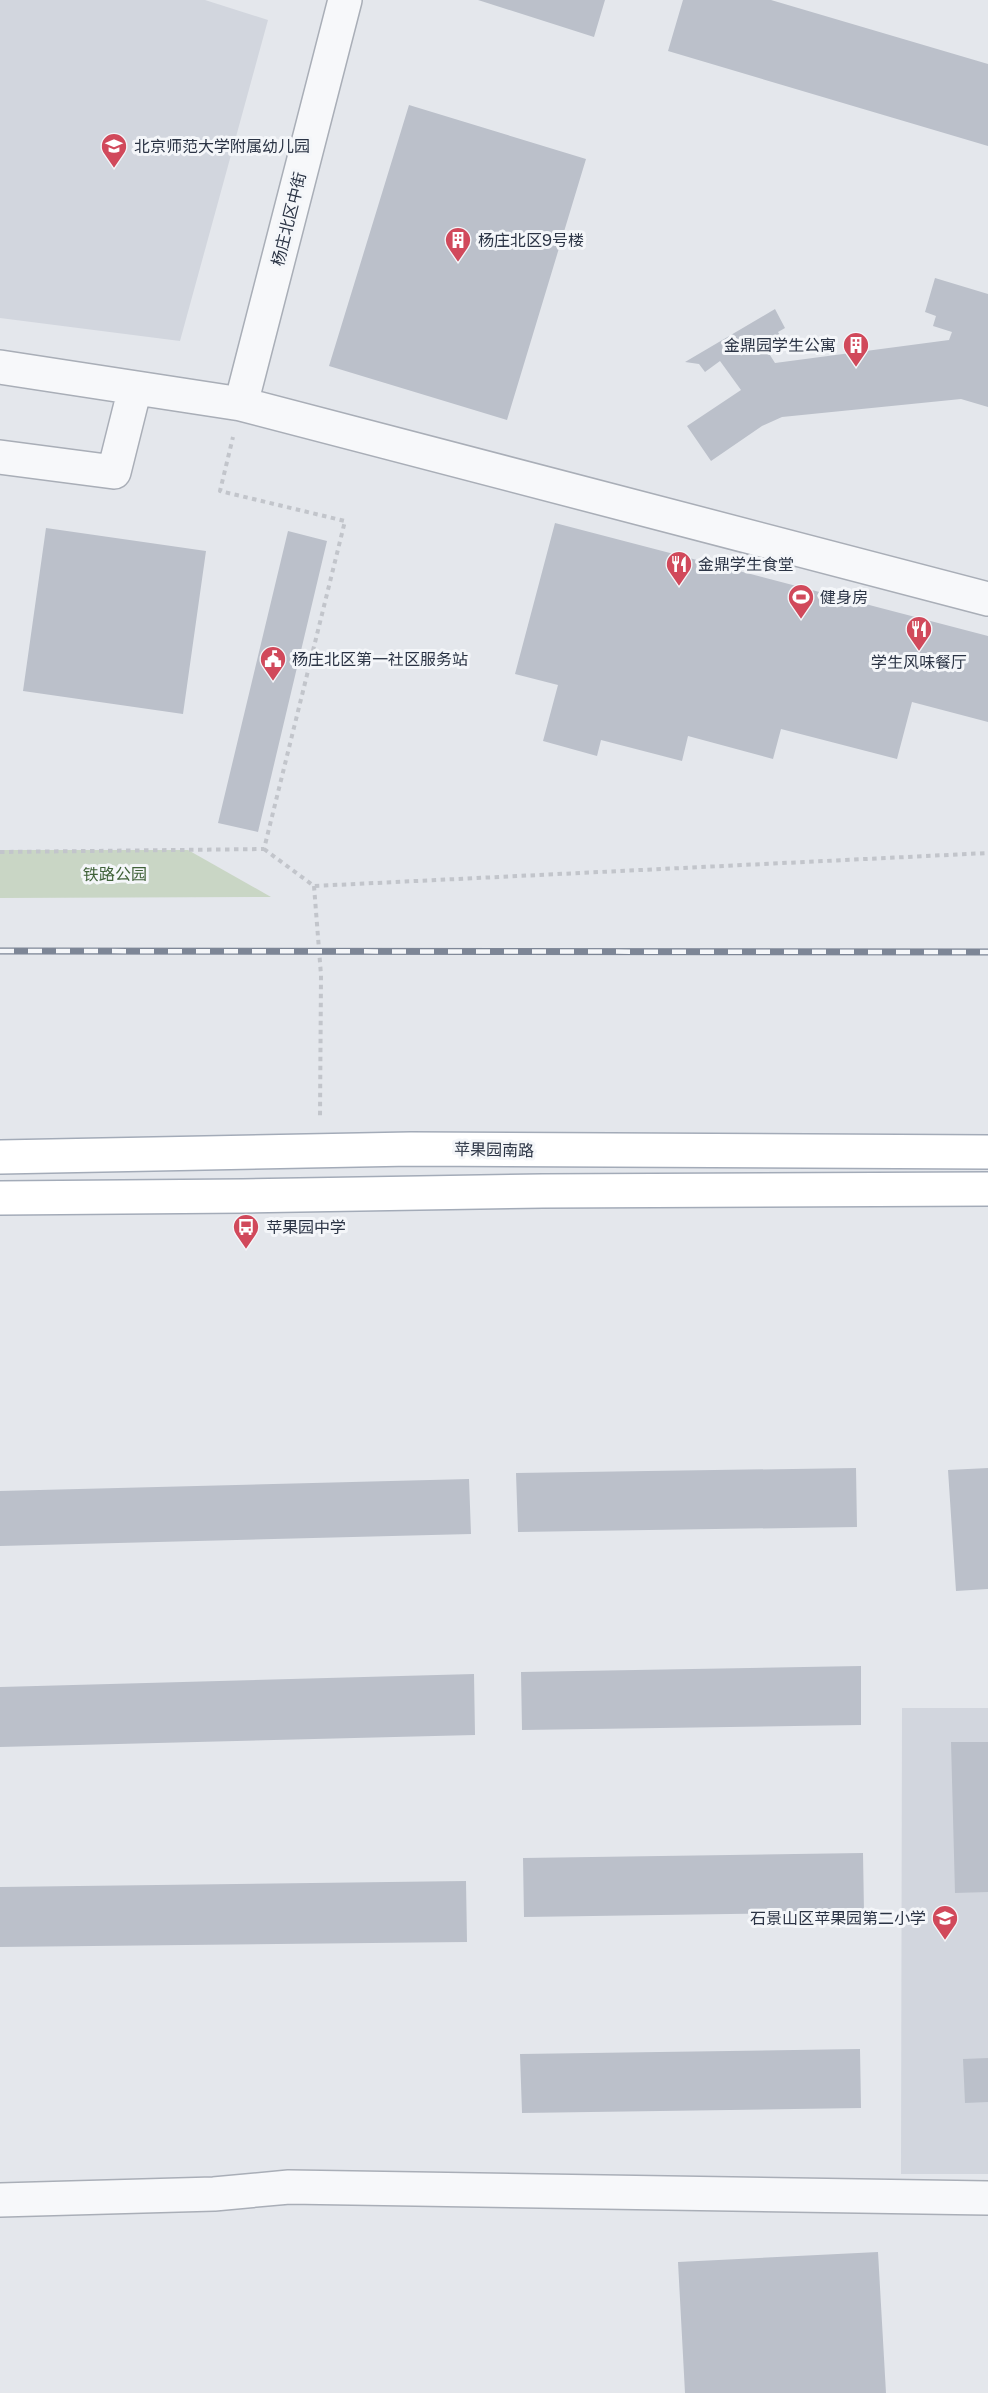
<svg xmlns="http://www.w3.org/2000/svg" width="988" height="2393" font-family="'Public Sans','Noto Sans SC',sans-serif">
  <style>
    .built { fill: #d2d6de }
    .green { fill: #c9d6c5 }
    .building { fill: #bbc0ca }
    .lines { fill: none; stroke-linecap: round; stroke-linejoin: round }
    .minor-casing { stroke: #a9aeb7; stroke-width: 36 }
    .major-casing { stroke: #a3abb8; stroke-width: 36 }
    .path { stroke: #c2c5cb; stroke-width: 4; stroke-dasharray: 4.5 4.5; stroke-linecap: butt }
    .minor { stroke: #f7f8fa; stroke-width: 33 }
    .major { stroke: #fff; stroke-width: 33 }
    .rail-casing { stroke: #7d8696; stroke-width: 7 }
    .rail { stroke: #f4f6f9; stroke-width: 4.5; stroke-dasharray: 14; stroke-linecap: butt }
    .labels { text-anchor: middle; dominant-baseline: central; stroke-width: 6; stroke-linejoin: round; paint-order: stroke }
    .poi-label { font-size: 16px; fill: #2b3445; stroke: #f4f6f9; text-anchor: start }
    .street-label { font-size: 16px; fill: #2b3445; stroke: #f4f6f9 }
    .park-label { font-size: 16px; fill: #3f6138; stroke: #f4f6f9 }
  </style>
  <rect width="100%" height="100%" fill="#e4e7ec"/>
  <!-- built -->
  <path class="built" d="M 0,0 L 205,0 L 268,20 L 180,341 L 0,318 Z
    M 902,1708 L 988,1708 L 988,2174 L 901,2174 Z"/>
  <!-- green -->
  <path class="green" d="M 0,850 L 188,850 L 271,897 L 0,898 Z"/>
  <!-- building -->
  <path class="building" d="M 478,0 L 605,0 L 594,37 Z
    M 683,0 L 771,0 L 988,64 L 988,146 L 668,51 Z
    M 409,105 L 586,159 L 507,420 L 329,366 Z
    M 935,278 L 988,294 L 988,407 L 961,399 L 782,417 L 762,426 L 711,461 L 687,426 L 741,390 L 720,361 L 705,372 L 699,364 L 685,362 L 775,309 L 785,328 L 778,332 L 784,342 L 768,352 L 775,363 L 949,340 L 952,332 L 933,326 L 936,316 L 925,312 Z
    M 555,523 L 988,636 L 988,722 L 912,702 L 897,759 L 781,729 L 773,759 L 688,736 L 682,761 L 601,740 L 597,756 L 543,741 L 558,685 L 515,674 Z
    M 46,528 L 206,551 L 183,714 L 23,691 Z
    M 288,531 L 327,541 L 258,832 L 218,823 Z
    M 856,1468 L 857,1527 L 518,1532 L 516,1473 Z
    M 988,1468 L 988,1589 L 956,1591 L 948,1470 Z
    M 469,1479 L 471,1534 L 0,1546 L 0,1491 Z
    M 861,1666 L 861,1725 L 522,1730 L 521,1672 Z
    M 474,1674 L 475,1735 L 0,1747 L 0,1687 Z
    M 951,1742 L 988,1742 L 988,1892 L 955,1893 Z
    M 863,1853 L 864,1912 L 524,1917 L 523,1858 Z
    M 466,1881 L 467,1942 L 0,1947 L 0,1887 Z
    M 860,2049 L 861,2108 L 522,2113 L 520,2054 Z
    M 988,2058 L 988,2102 L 965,2103 L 963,2059 Z
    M 878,2252 L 886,2393 L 685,2393 L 678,2262 Z"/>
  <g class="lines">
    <!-- minor casing -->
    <g class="minor-casing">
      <path id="minor" d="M 0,367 L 241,404 L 988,599
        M 241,404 L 345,0
        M 0,457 L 114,472 L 135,388
        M 0,2200 L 214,2194 L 289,2187 L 988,2198"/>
    </g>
    <!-- major casing -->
    <g class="major-casing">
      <path id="major" d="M 0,1157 L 411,1149 L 988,1152
        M 0,1198 L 243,1196 L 543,1191 L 988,1189"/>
    </g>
    <!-- path -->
    <path class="path" d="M 264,849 L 314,886 L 988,853
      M 0,852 L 264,849 L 345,521 L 220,491 L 233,437
      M 314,886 L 321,975 L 320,1116"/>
    <!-- minor -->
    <use href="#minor" class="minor"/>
    <!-- major -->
    <use href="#major" class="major"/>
    <!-- rail casing -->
    <g class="rail-casing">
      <path id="rail" d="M 0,951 L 988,952"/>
    </g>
    <!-- rail -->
    <use href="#rail" class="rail"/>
  </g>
  <!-- icons -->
  <defs>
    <g id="school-pin" transform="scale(1.35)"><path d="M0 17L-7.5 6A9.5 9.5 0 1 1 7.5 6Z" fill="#d1495b" stroke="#f4f6f9"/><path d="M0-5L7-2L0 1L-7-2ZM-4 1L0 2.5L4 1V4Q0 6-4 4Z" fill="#fff"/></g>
    <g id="building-pin" transform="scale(1.35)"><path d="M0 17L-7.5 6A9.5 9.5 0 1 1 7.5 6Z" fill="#d1495b" stroke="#f4f6f9"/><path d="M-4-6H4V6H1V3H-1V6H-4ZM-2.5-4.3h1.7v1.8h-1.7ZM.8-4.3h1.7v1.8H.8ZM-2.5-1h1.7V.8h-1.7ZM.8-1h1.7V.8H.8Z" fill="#fff"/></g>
    <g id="restaurant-pin" transform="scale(1.35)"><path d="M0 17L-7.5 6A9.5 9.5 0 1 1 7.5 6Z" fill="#d1495b" stroke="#f4f6f9"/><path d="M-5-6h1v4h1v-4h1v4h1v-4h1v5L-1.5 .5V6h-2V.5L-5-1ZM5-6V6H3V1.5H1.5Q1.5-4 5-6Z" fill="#fff"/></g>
    <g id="stadium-pin" transform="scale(1.35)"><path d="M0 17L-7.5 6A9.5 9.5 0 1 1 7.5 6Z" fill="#d1495b" stroke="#f4f6f9"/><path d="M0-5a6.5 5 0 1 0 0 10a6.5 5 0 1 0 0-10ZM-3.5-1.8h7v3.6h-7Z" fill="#fff"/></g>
    <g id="civic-pin" transform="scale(1.35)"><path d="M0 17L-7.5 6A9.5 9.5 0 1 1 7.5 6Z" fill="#d1495b" stroke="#f4f6f9"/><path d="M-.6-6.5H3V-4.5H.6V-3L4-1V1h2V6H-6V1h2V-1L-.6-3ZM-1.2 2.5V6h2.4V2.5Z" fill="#fff"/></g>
    <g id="bus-pin" transform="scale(1.35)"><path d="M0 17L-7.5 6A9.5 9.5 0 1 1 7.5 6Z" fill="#d1495b" stroke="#f4f6f9"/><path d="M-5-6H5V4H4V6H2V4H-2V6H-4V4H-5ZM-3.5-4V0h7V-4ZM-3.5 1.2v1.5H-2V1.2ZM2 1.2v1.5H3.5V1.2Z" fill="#fff"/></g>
  </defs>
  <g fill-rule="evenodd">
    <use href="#school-pin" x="114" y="146"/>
    <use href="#building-pin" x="458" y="240"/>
    <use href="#building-pin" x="856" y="345"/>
    <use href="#restaurant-pin" x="679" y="564"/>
    <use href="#stadium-pin" x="801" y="597"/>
    <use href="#restaurant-pin" x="919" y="629"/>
    <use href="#civic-pin" x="273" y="659"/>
    <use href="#bus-pin" x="246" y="1227"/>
    <use href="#school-pin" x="945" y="1918"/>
  </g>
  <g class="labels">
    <!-- poi labels -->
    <g class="poi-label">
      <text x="134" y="146">北京师范大学附属幼儿园</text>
      <text x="478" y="240">杨庄北区9号楼</text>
      <text x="836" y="345" text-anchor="end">金鼎园学生公寓</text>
      <text x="698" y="564">金鼎学生食堂</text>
      <text x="820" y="597">健身房</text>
      <text x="292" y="659">杨庄北区第一社区服务站</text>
      <text x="919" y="662" text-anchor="middle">学生风味餐厅</text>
      <text x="266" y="1227">苹果园中学</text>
      <text x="926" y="1918" text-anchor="end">石景山区苹果园第二小学</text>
    </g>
    <!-- street labels -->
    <g class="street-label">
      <text transform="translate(289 219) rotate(-76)">杨庄北区中街</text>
      <text transform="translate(494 1150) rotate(1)">苹果园南路</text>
    </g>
    <!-- park labels -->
    <g class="park-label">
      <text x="115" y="874">铁路公园</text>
    </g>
  </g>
</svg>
